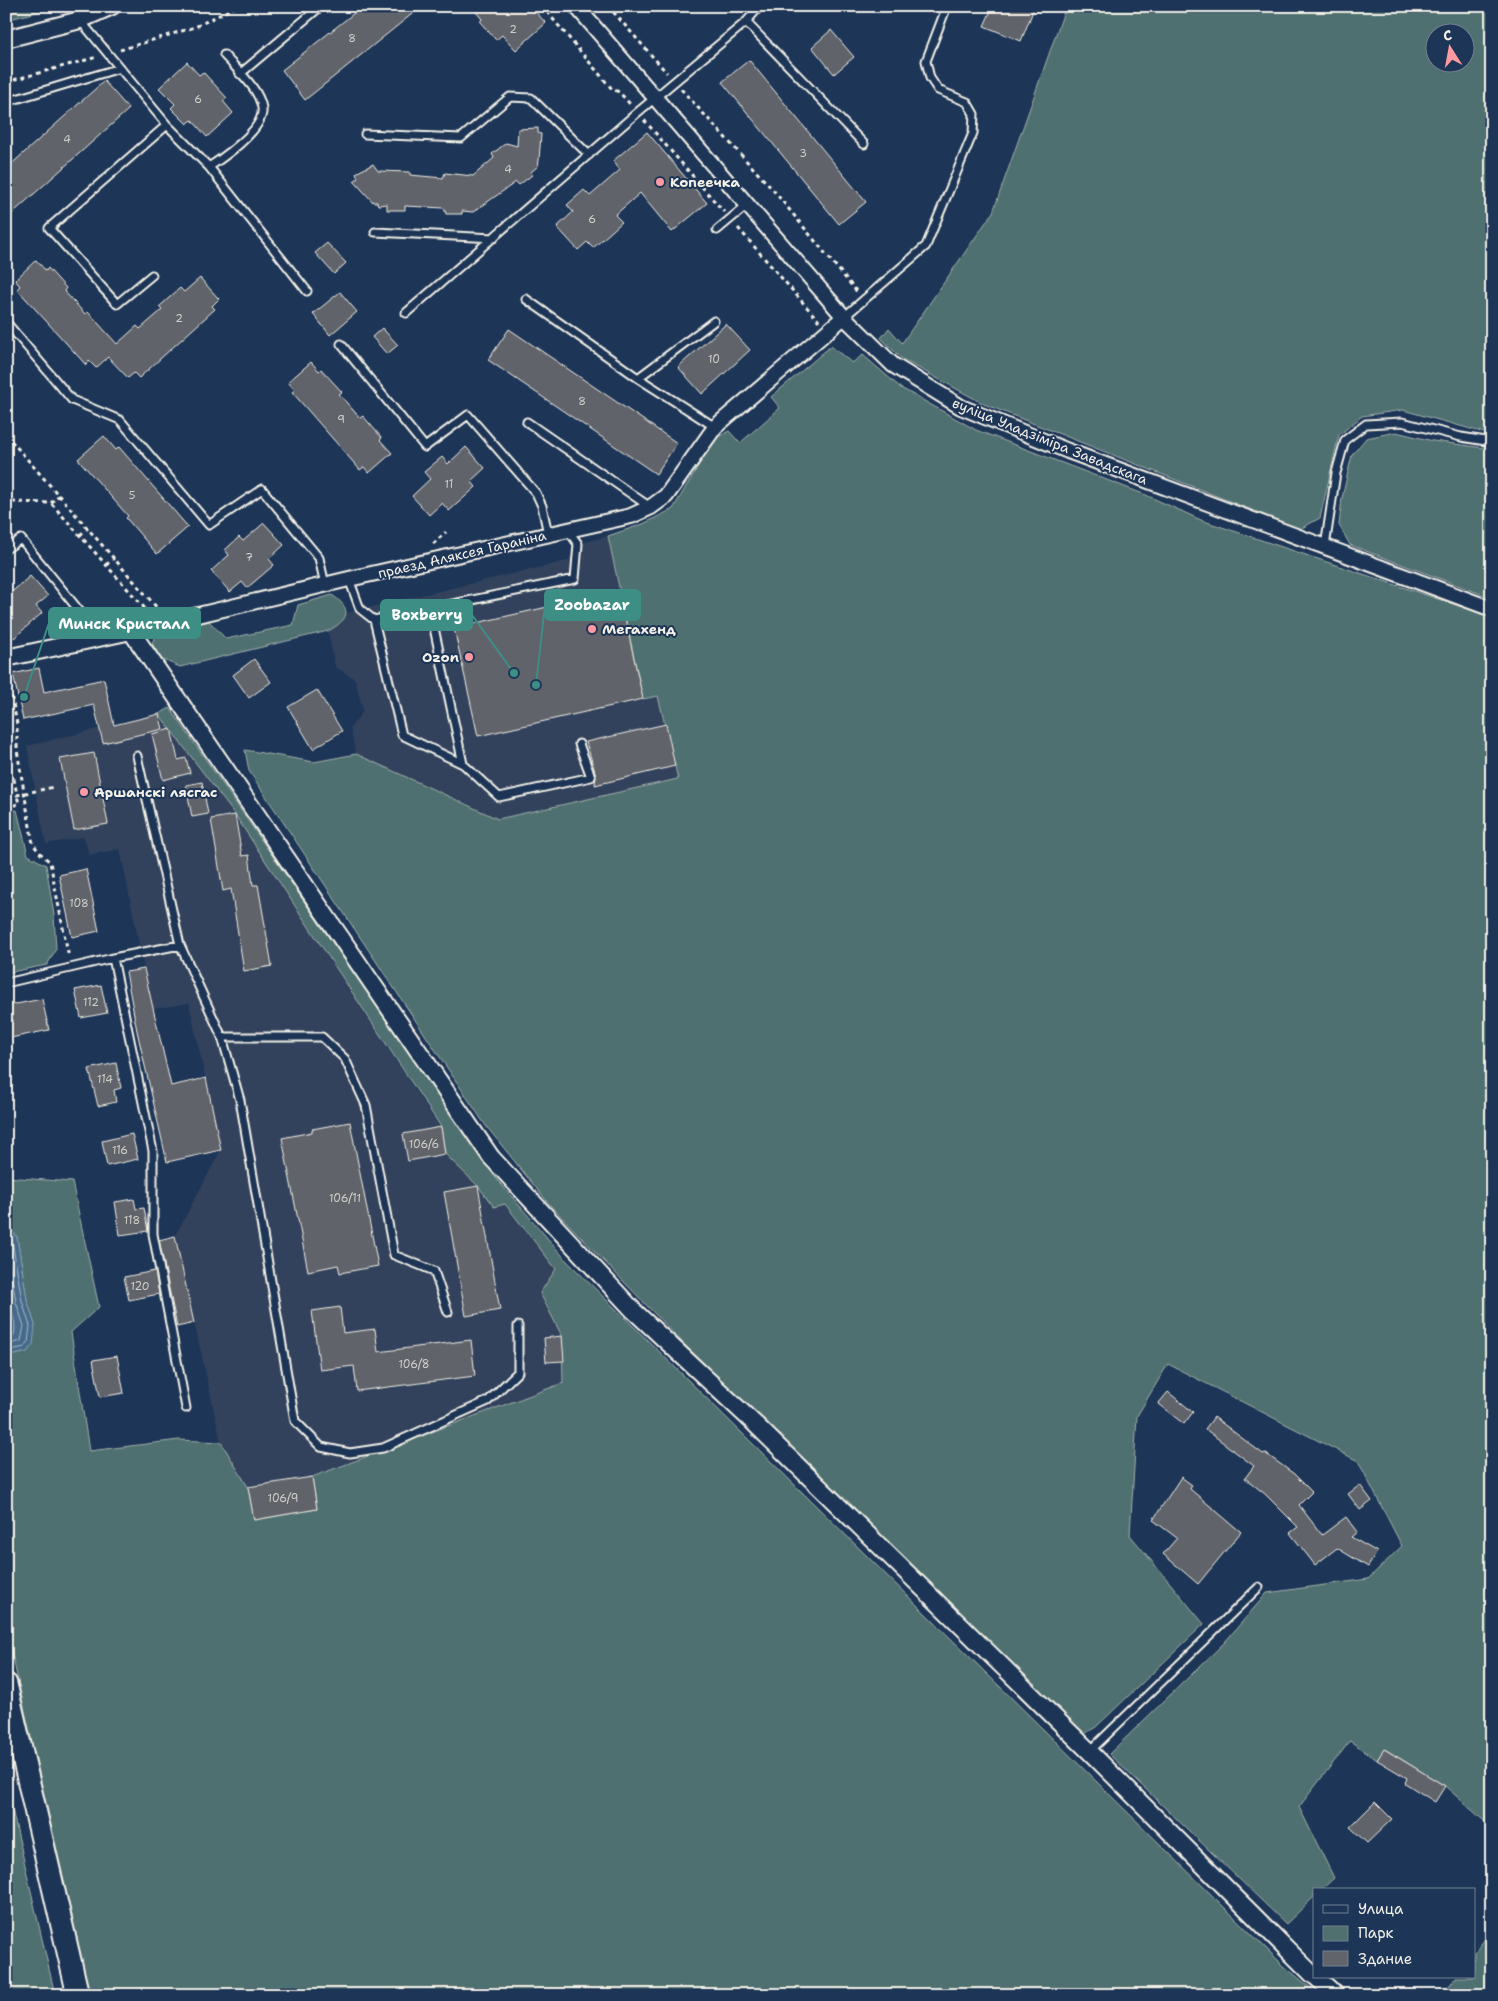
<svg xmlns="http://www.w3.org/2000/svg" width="1498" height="2001" font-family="'Shantell Sans',sans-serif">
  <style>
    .built { fill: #31435d }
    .green { fill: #506f6f; stroke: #a2b0ac; fill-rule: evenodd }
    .water { fill: #446b8c; stroke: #8aa1b1 }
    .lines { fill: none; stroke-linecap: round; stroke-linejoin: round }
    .shore { stroke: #aebbc3; stroke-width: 1 }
    .building { fill: #61646b; stroke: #f4f1e8 }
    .service-casing { stroke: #f4f1e8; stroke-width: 11 }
    .minor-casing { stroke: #f4f1e8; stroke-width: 18 }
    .tertiary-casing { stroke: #f4f1e8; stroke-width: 20 }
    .primary-casing { stroke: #f4f1e8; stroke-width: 25 }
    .path { stroke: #f4f1e8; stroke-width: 3; stroke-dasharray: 4 4; stroke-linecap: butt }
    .service { stroke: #1d3557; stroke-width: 7 }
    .minor { stroke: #1d3557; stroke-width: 14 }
    .tertiary { stroke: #1d3557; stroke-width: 16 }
    .primary { stroke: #1d3557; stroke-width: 21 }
    .poi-dot { fill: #ff9aa2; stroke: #1d3557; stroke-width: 2 }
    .labels { text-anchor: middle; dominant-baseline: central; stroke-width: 4; stroke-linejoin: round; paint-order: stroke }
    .number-label { font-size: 11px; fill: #cfcec9 }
    .poi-label { font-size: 14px; font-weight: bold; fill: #f4f1e8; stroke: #1d3557; text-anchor: start }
    .street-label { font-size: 14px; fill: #f4f1e8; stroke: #1d3557 }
    .leader { fill: none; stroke: #3d8f86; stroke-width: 2 }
    .callout-dot { fill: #3d8f86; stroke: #1d3557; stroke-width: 2 }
    .callout { fill: #3d8f86; stroke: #3d8f86; stroke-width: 2 }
    .callout-label { font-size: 15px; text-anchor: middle; font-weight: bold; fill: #fff }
  </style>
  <rect width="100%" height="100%" fill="#1d3557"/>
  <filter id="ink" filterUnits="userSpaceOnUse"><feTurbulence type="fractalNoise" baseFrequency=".02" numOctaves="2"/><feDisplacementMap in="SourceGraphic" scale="10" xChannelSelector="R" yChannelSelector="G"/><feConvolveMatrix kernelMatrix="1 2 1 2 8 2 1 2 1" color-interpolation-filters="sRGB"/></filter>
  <g filter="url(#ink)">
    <!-- built -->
    <path class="built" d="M 608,536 L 643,699 L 658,695 L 678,779 L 498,819 L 356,754 L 350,728 L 363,711 L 355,679 L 335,667 L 328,631 L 341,624 L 346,613 L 567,561 L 573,554 L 574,545 Z
      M 159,714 L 235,815 L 478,1186 L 494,1207 L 504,1204 L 556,1269 L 540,1293 L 562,1336 L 563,1383 L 312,1476 L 317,1509 L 254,1520 L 248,1487 L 221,1442 L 175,1236 L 221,1150 L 189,1003 L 134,1012 L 126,972 L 144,968 L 120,849 L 89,855 L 84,837 L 46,844 L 27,746 Z"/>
    <!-- green -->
    <path class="green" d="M 6,6 L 61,6 L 6,20 Z
      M 1066,6 L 1492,6 L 1492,435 L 1403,410 L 1362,416 L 1339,435 L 1320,518 L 1300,529 L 984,404 L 902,359 L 881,338 L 889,328 L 902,343 L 993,212 ZM 1436,32 L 1466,32 L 1466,62 L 1436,62 Z
      M 831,346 L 852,363 L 863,355 L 901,388 L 976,430 L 1146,495 L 1201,520 L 1492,617 L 1492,1828 L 1445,1786 L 1385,1749 L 1377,1760 L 1350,1741 L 1299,1807 L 1334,1878 L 1321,1890 L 1314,1890 L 1314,1897 L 1286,1924 L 1109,1754 L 1224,1643 L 1267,1593 L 1368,1579 L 1402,1546 L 1358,1461 L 1168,1364 L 1137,1416 L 1130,1535 L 1204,1624 L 1096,1727 L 1083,1735 L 681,1341 L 549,1204 L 486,1126 L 249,771 L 245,750 L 314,762 L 356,754 L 498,819 L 678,779 L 658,696 L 643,699 L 608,536 L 643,524 L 673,509 L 714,439 L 729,431 L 740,443 L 780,408 L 771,397 Z
      M 1396,432 L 1433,441 L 1492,449 L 1492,598 L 1350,545 L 1339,525 L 1342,498 L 1352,455 L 1366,438 Z
      M 332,595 C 353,609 349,620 328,631 L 180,667 L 161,659 L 152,643 L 156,634 L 209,621 L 226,639 L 293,625 L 298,605 Z
      M 170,708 L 495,1177 L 567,1261 L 1284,1966 L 1319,1995 L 90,1995 L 6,1628 L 6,1357 L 27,1352 L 35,1325 L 27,1300 L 17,1237 L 10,1228 L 6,1229 L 6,1177 L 72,1182 L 99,1307 L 71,1332 L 89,1451 L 179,1440 L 221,1442 L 248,1487 L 254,1520 L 317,1509 L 312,1477 L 563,1383 L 562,1336 L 540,1293 L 556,1269 L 505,1204 L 494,1207 L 478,1186 L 445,1154 L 441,1127 L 235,815 L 159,714 Z
      M 17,810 L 28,855 L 46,865 L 54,915 L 56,949 L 47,965 L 6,973 L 6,812 Z
      M 6,1783 L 55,1995 L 6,1995 Z
      M 1492,1930 L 1492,1995 L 1442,1995 L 1456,1977 L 1474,1977 L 1474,1953 Z"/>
    <!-- water -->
    <path class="water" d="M 10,1228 L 17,1237 L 27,1300 L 35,1325 L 33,1345 L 27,1352 L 6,1357 L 6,1229 Z"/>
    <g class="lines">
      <!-- shore -->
      <path class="shore" d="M 6,1233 L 12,1240 L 22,1301 L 30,1326 L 28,1342 L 25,1347 L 6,1351
        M 6,1242 L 16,1302 L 24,1326 L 21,1341 L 6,1345
        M 6,1290 C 8,1304 18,1322 14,1335 L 6,1337"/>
    </g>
    <!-- building -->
    <path class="building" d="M 363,6 L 422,6 L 305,100 L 282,70 Z
      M 471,6 L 530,6 L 546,23 L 516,50 L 502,35 L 496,40 L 480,22 L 482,19 Z
      M 993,6 L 1035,6 L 1021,41 L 984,26 Z
      M 831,30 L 854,57 L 834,74 L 812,47 Z
      M 749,60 L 866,202 L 839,224 L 722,82 Z
      M 187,62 L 199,75 L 203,72 L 227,98 L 223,101 L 233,113 L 207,137 L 192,120 L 187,124 L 171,108 L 175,104 L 159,88 Z
      M 104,81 L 129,109 L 6,219 L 6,169 Z
      M 538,128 L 538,133 L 541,134 L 539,160 L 538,166 L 531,172 L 532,175 L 519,185 L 516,182 L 473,212 L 462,211 L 462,214 L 446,214 L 444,208 L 405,206 L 405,210 L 387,210 L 387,204 L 378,205 L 377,202 L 373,202 L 354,181 L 358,178 L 356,173 L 373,164 L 378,171 L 410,172 L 410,175 L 443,178 L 445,173 L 473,176 L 494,158 L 492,154 L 506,143 L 517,146 L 518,129 Z
      M 647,132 L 707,203 L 672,232 L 640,193 L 615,215 L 622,222 L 593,248 L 587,242 L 578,250 L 557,227 L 573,212 L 567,205 L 584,190 L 590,196 L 620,170 L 613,161 Z
      M 327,243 L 346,263 L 334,274 L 315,253 Z
      M 36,260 L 46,271 L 48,268 L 66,288 L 64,291 L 85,314 L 88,312 L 117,344 L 137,326 L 140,329 L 162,310 L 159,307 L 180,288 L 184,292 L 200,278 L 219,299 L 212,306 L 215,309 L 139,378 L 134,373 L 128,378 L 108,357 L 96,368 L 89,361 L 86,365 L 17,289 L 20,286 L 15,280 Z
      M 340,292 L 357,312 L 330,335 L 313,314 Z
      M 726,324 L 750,350 L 702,394 L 678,367 Z
      M 382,328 L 398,345 L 387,354 L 372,337 Z
      M 509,329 L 677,443 L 656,474 L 488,360 Z
      M 311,362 L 319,371 L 321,369 L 342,392 L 339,394 L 360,418 L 363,416 L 382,438 L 380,440 L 392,453 L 369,473 L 364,467 L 360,470 L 292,392 L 295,390 L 288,382 Z
      M 104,436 L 116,450 L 119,447 L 188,527 L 157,554 L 126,518 L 128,516 L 78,459 Z
      M 466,447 L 485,468 L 471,481 L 476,487 L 449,511 L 442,503 L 429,515 L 412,496 L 430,479 L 424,472 L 442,457 L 448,464 Z
      M 264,523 L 284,545 L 269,559 L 274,565 L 247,588 L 242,582 L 230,592 L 211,571 L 229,555 L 225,550 L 239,537 L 243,541 Z
      M 30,576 L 48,596 L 36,606 L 42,613 L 14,638 L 6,630 L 6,597 Z
      M 619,591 L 643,699 L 478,736 L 454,628 Z
      M 254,659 L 271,682 L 249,698 L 233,675 Z
      M 39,668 L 44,692 L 104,679 L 114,725 L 159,714 L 163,729 L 103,743 L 94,705 L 23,720 L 13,674 Z
      M 317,690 L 342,731 L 313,749 L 288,707 Z
      M 666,724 L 675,766 L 595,785 L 596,775 L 586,742 Z
      M 171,729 L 178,760 L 186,758 L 190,773 L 163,780 L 152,734 Z
      M 94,753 L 108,824 L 74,830 L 60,759 Z
      M 202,782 L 208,814 L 192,817 L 186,785 Z
      M 235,815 L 242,856 L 249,855 L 253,885 L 258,885 L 272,966 L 244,971 L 231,889 L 223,891 L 211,819 Z
      M 86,869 L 99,931 L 72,937 L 59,875 Z
      M 144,969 L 171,1086 L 206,1078 L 221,1150 L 167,1162 L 137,1031 L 126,972 Z
      M 101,985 L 107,1013 L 81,1018 L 75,990 Z
      M 42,999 L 49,1030 L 6,1039 L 6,1006 Z
      M 116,1063 L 121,1088 L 114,1090 L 116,1102 L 98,1106 L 89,1069 Z
      M 350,1122 L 378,1266 L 340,1273 L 338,1265 L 308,1271 L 282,1138 L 312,1132 L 312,1129 Z
      M 441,1127 L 445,1154 L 408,1161 L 403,1134 Z
      M 132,1134 L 138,1159 L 107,1166 L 102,1141 Z
      M 478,1186 L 500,1310 L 466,1316 L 444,1192 Z
      M 134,1199 L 136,1209 L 144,1208 L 148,1231 L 120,1235 L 115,1202 Z
      M 175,1236 L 194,1323 L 177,1327 L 159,1240 Z
      M 155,1271 L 159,1294 L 129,1300 L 124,1277 Z
      M 340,1307 L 343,1333 L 375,1329 L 378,1352 L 471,1340 L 475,1376 L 357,1391 L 354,1366 L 320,1370 L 312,1311 Z
      M 562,1336 L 564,1361 L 546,1362 L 544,1338 Z
      M 117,1356 L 124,1393 L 100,1397 L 93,1360 Z
      M 1168,1392 L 1193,1412 L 1184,1424 L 1158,1404 Z
      M 1214,1417 L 1263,1454 L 1265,1453 L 1294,1474 L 1312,1492 L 1299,1505 L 1322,1535 L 1346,1517 L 1357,1532 L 1351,1537 L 1377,1552 L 1368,1567 L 1337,1548 L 1315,1565 L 1290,1533 L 1298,1527 L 1265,1494 L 1245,1478 L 1254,1466 L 1205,1429 Z
      M 312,1477 L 317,1509 L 254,1520 L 248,1487 Z
      M 1181,1477 L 1192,1485 L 1190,1489 L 1241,1532 L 1198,1584 L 1163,1554 L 1177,1538 L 1153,1520 Z
      M 1360,1485 L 1372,1501 L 1360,1510 L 1348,1494 Z
      M 1384,1749 L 1445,1786 L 1435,1802 L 1405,1783 L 1407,1778 L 1377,1760 Z
      M 1375,1802 L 1392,1819 L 1367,1843 L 1350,1827 Z"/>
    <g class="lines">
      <!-- service casing -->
      <g class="service-casing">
        <path id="service" d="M 80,20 L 167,125 L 209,167 C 224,157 265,129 262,108 C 259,88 236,69 224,55
          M 746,22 L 864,144
          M 240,74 L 321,6
          M 6,102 L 120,68
          M 365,134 L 461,138 L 510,97 L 531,98 L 589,155
          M 209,167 L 307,291
          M 717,230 L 747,205
          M 375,232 L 494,238
          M 152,275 L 117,304 L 49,228 L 167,125
          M 526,299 L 638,378 L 715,427
          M 406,313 L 638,112 L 746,22 L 760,6
          M 844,317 L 926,246 L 973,133 L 974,114 L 967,102 L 938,90 L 930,78 L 926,61 L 947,6
          M 6,322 L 72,400 L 120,420 L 209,525 L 262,489 L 319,558 L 325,585
          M 341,344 L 425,447 L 468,415 L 536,493 L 542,506 L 548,534
          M 638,378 L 714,321
          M 527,422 L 650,507
          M 1325,547 L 1336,473 L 1345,440 L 1366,424 L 1402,422 L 1461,437 L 1492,442
          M 6,549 L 21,539 L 90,624 L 97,637
          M 349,579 L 360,609 L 374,620 L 402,735 L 463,764 L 499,797 L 591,777 L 579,744
          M 430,609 L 463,764
          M 374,620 L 575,579 L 578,544 L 568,530
          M 137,756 L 180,945
          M 113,958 L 153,1151 L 153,1234 L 186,1408
          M 6,983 L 113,958 L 180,945 L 222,1037 L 240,1100 L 295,1421 L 321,1447 L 350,1453 L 383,1448 L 488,1401 L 518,1372 L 518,1326
          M 222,1037 L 322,1037 L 345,1059 L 366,1105 L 394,1255 L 434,1271 L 448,1312
          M 1090,1751 L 1259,1587"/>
      </g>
      <!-- minor casing -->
      <g class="minor-casing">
        <path id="minor" d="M 576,6 L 844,317 L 893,365 L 961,407 L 1068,451 L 1492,609
          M 131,631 L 349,579 L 631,516 L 651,507 L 666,496 L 715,427 L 844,317"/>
      </g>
      <!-- tertiary casing -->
      <g class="tertiary-casing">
        <path id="tertiary" d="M 6,39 L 80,20 L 112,6
          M 6,658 L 131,631 L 491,1157 L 634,1311 L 755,1424 L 1090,1752 L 1314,1976
          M 1316,1977 L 1336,1995"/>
      </g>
      <!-- primary casing -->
      <g class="primary-casing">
        <path id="primary" d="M 6,1684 L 78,1995"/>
      </g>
      <!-- path -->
      <path class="path" d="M 542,6 L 612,89 L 619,92 L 630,104
        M 608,6 L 667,73
        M 120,50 L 195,27 L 237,6
        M 6,82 L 97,57
        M 681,89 L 774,191 L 857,292
        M 644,120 L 724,212
        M 738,228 L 819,321
        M 6,435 L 159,610
        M 6,497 L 11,502 L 51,503 L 148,612
        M 51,503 L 59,495
        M 80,535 L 88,528
        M 433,544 L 446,532
        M 106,565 L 114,558
        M 7,673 L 17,724 L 17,750 L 33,844 L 40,853 L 50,862 L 69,958
        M 6,781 L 14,779 L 17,795 L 54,787
        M 6,807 L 19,804 L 17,795"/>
      <!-- service -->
      <use href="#service" class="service"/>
      <!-- minor -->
      <use href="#minor" class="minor"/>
      <!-- tertiary -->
      <use href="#tertiary" class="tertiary"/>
      <!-- primary -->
      <use href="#primary" class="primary"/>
    </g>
  </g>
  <!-- markers -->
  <g class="poi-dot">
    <circle cx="660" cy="182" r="5"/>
    <circle cx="592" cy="629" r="5"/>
    <circle cx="469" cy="657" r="5"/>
    <circle cx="84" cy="792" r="5"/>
  </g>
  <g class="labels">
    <!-- number labels -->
    <g class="number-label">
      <text x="513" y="29">2</text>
      <text x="352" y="38">8</text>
      <text x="198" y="99">6</text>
      <text x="67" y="139">4</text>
      <text x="803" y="153">3</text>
      <text x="508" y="169">4</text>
      <text x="592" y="219">6</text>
      <text x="179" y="318">2</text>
      <text x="714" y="359">10</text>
      <text x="582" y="401">8</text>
      <text x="341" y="419">9</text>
      <text x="449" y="484">11</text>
      <text x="132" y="495">5</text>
      <text x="249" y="557">7</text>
      <text x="79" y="903">108</text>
      <text x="91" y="1002">112</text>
      <text x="105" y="1079">114</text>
      <text x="424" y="1144">106/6</text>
      <text x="120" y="1150">116</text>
      <text x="345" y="1198">106/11</text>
      <text x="132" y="1220">118</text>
      <text x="140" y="1286">120</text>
      <text x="414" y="1364">106/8</text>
      <text x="283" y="1498">106/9</text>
    </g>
    <!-- poi labels -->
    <g class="poi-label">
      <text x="670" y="182">Копеечка</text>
      <text x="602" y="629">Мегахенд</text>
      <text x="459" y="657" text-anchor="end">Ozon</text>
      <text x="94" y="792">Аршанскі лясгас</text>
    </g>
    <!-- street labels -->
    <g class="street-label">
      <text transform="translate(1050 441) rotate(22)">вуліца Уладзіміра Завадскага</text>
      <text transform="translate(462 554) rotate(-13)">праезд Аляксея Гараніна</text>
    </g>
  </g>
  <!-- callouts -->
  <path class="leader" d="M536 685L545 605M514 673L472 615M24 697L49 623"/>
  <g class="callout-dot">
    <circle cx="536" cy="685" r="5"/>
    <circle cx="514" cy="673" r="5"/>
    <circle cx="24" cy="697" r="5"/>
  </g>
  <g class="callout">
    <rect x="545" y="590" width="95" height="30" rx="5"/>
    <rect x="381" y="600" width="91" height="30" rx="5"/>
    <rect x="49" y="608" width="151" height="30" rx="5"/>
  </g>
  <g class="callout-label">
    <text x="592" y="610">Zoobazar</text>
    <text x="427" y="620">Boxberry</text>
    <text x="124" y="629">Минск Кристалл</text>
  </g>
  <!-- margin -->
  <rect width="1498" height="2001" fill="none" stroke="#1d3557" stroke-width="25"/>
  <rect x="12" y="12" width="1473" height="1976" fill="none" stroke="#f4f1e8" stroke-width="2" filter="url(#ink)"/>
  <!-- legend -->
  <rect x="1313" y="1888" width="162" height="90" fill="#1d3557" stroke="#738091"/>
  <rect x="1323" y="1905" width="25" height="8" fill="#1d3557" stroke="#738091"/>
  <text x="1358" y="1914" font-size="15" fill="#f4f1e8">Улица</text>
  <rect x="1323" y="1926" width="25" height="15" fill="#506f6f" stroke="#738091"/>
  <text x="1358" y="1938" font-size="15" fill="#f4f1e8">Парк</text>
  <rect x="1323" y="1951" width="25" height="15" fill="#61646b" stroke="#738091"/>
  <text x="1358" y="1964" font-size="15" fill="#f4f1e8">Здание</text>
  <!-- north arrow -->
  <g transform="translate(1450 48) rotate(349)"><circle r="24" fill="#1d3557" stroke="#738091"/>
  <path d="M0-4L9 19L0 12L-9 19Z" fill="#ff9aa2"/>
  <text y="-8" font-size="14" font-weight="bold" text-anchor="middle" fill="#f4f1e8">С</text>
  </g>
</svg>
